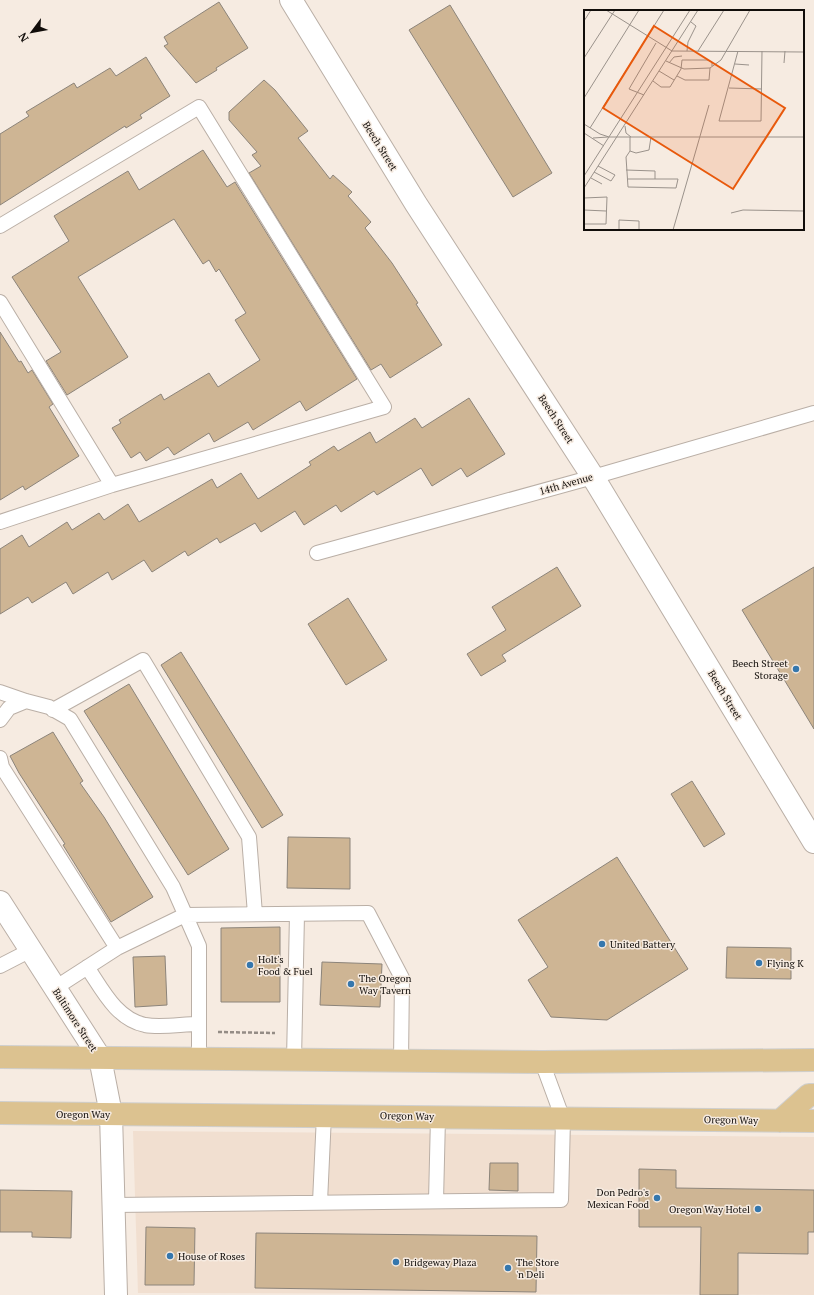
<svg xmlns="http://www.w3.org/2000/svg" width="814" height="1295" font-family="'PT Serif',serif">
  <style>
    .built { fill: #f1dfd0 }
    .building { fill: #ceb594; stroke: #8c847a }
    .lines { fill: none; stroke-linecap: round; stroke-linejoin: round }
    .lane-casing { stroke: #baafa6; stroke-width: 16 }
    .street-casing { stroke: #baafa6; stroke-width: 24 }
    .secondary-casing { stroke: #baafa6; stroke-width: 24 }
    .primary-casing { stroke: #cfcfce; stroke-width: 24 }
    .path { stroke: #948c85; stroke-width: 2.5; stroke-dasharray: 4 2; stroke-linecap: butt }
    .lane { stroke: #fff; stroke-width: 14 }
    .street { stroke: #fff; stroke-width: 22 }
    .secondary { stroke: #fff; stroke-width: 22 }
    .primary { stroke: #dcc290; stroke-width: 22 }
    .poi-dot { fill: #3577ad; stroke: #f6ebe1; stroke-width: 1.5 }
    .labels { text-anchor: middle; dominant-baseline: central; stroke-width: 3; stroke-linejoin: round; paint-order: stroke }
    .street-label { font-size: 10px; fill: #110d0a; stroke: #f6ebe1 }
    .poi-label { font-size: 10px; fill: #110d0a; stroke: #f6ebe1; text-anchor: start }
    .inset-road { fill: none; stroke: #9a928b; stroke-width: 1 }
    .view { fill: #e8590c; fill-opacity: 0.15; stroke: #e8590c; stroke-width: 2 }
    .inset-edge { fill: none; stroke: #110d0a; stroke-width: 2 }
  </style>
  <rect width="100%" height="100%" fill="#f6ebe1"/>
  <!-- built -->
  <path class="built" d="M 133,1131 L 814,1137 L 814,1295 L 138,1293 Z"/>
  <!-- building -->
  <path class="building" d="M 219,2 L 248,48 L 216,68 L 217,70 L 196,83 L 164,46 L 168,44 L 164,37 Z
    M 450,5 L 552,173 L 513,197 L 409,30 Z
    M 146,57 L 170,96 L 140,115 L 142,118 L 126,128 L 125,126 L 0,205 L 0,134 L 29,116 L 26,112 L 74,83 L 77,88 L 110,68 L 116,76 Z
    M 264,80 L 275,90 L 308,131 L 298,138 L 330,179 L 333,175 L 352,192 L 348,196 L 371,222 L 365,228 L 392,263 L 418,303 L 416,304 L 442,345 L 390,378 L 381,364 L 371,370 L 249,173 L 261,166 L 252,155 L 257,152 L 229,120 L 229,112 Z
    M 203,150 L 227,187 L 235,182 L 357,379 L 306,411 L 300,401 L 253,430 L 248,422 L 214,442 L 209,433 L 174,455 L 168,447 L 146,461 L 140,452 L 131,458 L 112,428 L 121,423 L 119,420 L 161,394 L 164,400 L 209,373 L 218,387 L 260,360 L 235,320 L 246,313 L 219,269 L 216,272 L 209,260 L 203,264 L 174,219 L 78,277 L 128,357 L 67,395 L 46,361 L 61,352 L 12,277 L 69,241 L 54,216 L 128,171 L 139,190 Z
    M 0,332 L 19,362 L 21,361 L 28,373 L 32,370 L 53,404 L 49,407 L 79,456 L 25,490 L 23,486 L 0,500 Z
    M 469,398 L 505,454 L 467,477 L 461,468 L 432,486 L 421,468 L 377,495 L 374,491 L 341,512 L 336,505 L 304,525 L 295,511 L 261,532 L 255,523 L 220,543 L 217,538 L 188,556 L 185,551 L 152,572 L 144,560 L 112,580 L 108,572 L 73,594 L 66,582 L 32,603 L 28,597 L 0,614 L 0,549 L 22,535 L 29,547 L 67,522 L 72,530 L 99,513 L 104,520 L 128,504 L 139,522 L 212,479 L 217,488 L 241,473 L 258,499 L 311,465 L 309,462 L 334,446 L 338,451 L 370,432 L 376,443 L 415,418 L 422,428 Z
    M 557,567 L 581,606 L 502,655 L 506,661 L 481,676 L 467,654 L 506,630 L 492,607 Z
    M 814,567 L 814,729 L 742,610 Z
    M 348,598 L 387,660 L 346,685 L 308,624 Z
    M 181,652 L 283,815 L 262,828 L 161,665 Z
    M 129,684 L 229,849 L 188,875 L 84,711 Z
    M 53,732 L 83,781 L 80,783 L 104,817 L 153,897 L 111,922 L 63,845 L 65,844 L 19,773 L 10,756 Z
    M 692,781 L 725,834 L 704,847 L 671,794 Z
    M 288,837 L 350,838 L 350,889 L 287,888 Z
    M 617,857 L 688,969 L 607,1020 L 551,1017 L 528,980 L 548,967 L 518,920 Z
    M 280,927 L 280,1002 L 221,1002 L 221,928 Z
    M 727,947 L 791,948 L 791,979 L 726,978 Z
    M 165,956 L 167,1005 L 135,1007 L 133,957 Z
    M 322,962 L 382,964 L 380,1007 L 320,1005 Z
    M 490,1163 L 518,1163 L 518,1191 L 489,1190 Z
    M 639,1169 L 676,1170 L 676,1188 L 814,1190 L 814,1232 L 808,1232 L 808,1254 L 738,1253 L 738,1295 L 700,1295 L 701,1227 L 639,1227 Z
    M 0,1190 L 72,1191 L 71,1238 L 32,1237 L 32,1232 L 0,1232 Z
    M 146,1227 L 195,1228 L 194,1285 L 145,1285 Z
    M 256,1233 L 537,1236 L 536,1292 L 255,1288 Z"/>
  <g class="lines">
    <!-- lane casing -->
    <g class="lane-casing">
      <path id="lane" d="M 0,226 L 199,107 L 384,407 L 112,485 L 0,522
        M 0,302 L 112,485
        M 317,553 L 593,477 L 814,413
        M 0,692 L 26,701 L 49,707 L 70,719 L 173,887 L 199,946 L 199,1059
        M 53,710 L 143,660 L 249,837 L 255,914
        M 0,720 L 9,708 L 26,701
        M 0,758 L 2,767 L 117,948 L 185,915 L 368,913 L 402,978 L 401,1061
        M 0,966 L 31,950
        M 87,967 C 102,989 116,1019 145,1025 C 162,1028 182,1024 199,1024
        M 55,988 L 117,948
        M 294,1060 L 297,914
        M 436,1201 L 438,1117
        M 320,1202 L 324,1115
        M 113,1205 L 561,1200 L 563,1119 L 542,1062"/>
    </g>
    <!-- street casing -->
    <g class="street-casing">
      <path id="street" d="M 100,1058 L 111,1114 L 116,1295"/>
    </g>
    <!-- secondary casing -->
    <g class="secondary-casing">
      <path id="secondary" d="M 291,0 L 416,204 L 593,477 L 814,842
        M 0,902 L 100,1058"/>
    </g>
    <!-- primary casing -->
    <g class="primary-casing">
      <path id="primary" d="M 0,1057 L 542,1062 L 814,1060
        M 0,1113 L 814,1121
        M 780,1121 L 809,1095 L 814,1095"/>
    </g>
    <!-- path -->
    <path class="path" d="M 218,1032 L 275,1033"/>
    <!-- lane -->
    <use href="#lane" class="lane"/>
    <!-- street -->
    <use href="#street" class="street"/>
    <!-- secondary -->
    <use href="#secondary" class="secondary"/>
    <!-- primary -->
    <use href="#primary" class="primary"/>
  </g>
  <!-- markers -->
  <g class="poi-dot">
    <circle cx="796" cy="669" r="4"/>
    <circle cx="602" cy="944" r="4"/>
    <circle cx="759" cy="963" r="4"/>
    <circle cx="250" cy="965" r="4"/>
    <circle cx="351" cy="984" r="4"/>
    <circle cx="657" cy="1198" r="4"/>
    <circle cx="758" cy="1209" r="4"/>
    <circle cx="170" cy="1256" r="4"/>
    <circle cx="396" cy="1262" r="4"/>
    <circle cx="508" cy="1268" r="4"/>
  </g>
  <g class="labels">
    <!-- street labels -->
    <g class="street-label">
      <text transform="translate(380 146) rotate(58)">Beech Street</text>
      <text transform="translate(556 419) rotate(57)">Beech Street</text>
      <text transform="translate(566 484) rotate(-16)">14th Avenue</text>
      <text transform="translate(725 695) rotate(59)">Beech Street</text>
      <text transform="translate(75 1020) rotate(57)">Baltimore Street</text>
      <text x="83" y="1114">Oregon Way</text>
      <text transform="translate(407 1116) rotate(1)">Oregon Way</text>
      <text transform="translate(731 1120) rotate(1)">Oregon Way</text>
    </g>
    <!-- poi labels -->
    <g class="poi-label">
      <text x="788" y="663" text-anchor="end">Beech Street<tspan x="788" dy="12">Storage</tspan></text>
      <text x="610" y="944">United Battery</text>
      <text x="258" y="959">Holt's<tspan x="258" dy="12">Food &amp; Fuel</tspan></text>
      <text x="767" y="963">Flying K</text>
      <text x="359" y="978">The Oregon<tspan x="359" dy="12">Way Tavern</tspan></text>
      <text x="649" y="1192" text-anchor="end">Don Pedro's<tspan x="649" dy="12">Mexican Food</tspan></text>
      <text x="750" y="1209" text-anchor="end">Oregon Way Hotel</text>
      <text x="178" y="1256">House of Roses</text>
      <text x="404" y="1262">Bridgeway Plaza</text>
      <text x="516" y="1262">The Store<tspan x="516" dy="12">'n Deli</tspan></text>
    </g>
  </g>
  <!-- overview -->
  <g transform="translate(584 10)">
    <rect width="220" height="220" fill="#f6ebe1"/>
    <path class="inset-road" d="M 22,0 L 88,41 L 220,42M 0,11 L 7,0M 103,41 L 104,32 L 112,16 L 107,12M 114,41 L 140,0M 154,41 L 135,111 L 177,111 L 178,41M 0,48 L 31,0M 82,51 L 100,59 L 126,58 L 137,50 L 166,0M 85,53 L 90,47 L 98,46M 200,53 L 201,41M 151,54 L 165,55M 75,61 L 90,70M 93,66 L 101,70 L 125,70 L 126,58M 69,71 L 77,77 L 86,77 L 97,59 L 98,50 L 123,50 L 128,52 L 128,56M 145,78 L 178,79M 60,85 L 45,79 L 72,33M 0,88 L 55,0M 0,114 L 16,124 L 25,127 L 220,127M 41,116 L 42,123 L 47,127M 6,118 L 80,0M 0,123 L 20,136M 46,127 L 46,141 L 52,143 L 65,140 L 67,127M 9,128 L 24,127M 42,160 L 71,161 L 71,169M 10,162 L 27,171 L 31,165 L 14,156M 0,166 L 106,0M 7,168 L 18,174M 44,169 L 94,169 L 92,178 L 44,177 L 42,147 L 46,141M 0,178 L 114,0M 0,188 L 23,187 L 22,214 L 0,214M 0,200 L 22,201M 147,203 L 159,200 L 220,201M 35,220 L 35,210 L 55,211 L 55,220M 89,220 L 125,95"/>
    <path class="view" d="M 70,16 L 201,98 L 149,179 L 19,98 Z"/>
    <rect width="220" height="220" class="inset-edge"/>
  </g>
  <!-- north arrow -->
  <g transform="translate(32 32) rotate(238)" stroke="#f6ebe1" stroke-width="3" paint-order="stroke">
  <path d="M0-3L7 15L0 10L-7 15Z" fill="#110d0a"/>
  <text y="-6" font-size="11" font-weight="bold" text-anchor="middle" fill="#110d0a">N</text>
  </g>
</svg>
